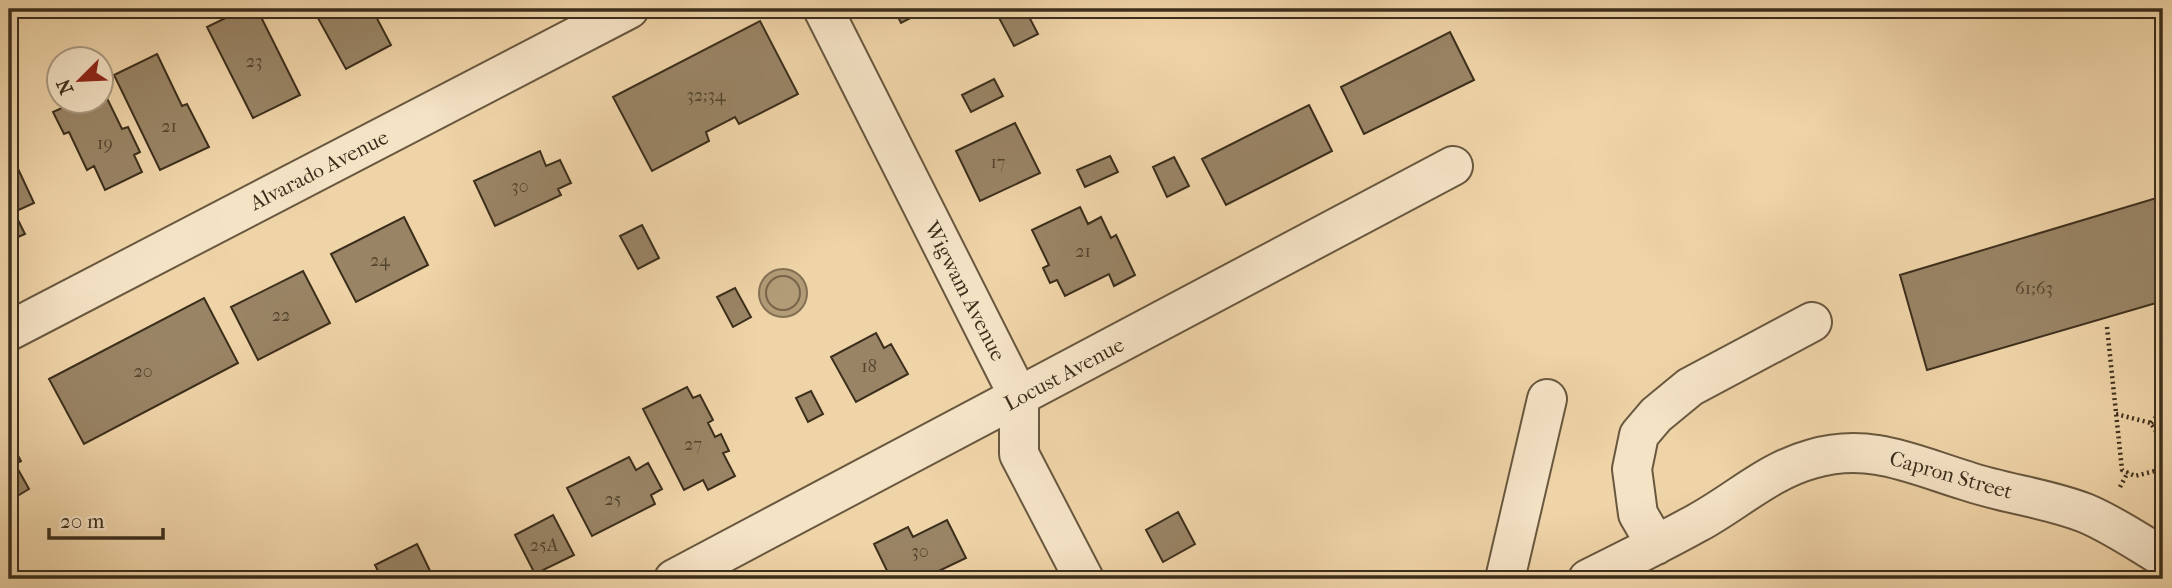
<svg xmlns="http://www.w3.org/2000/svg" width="2172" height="588" font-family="'IM FELL French Canon',serif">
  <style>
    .water { fill: #b29c78; stroke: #837053; stroke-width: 2 }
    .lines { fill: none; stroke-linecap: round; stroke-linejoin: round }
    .shore { stroke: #77654a; stroke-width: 2 }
    .building { fill: #998465; stroke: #3c2e1c; stroke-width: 2 }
    .minor-casing { stroke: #69583f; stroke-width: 42 }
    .path { stroke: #3c2e1c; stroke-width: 4.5; stroke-dasharray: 2 3.5; stroke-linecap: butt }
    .minor { stroke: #f5e3c6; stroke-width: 38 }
    .labels { text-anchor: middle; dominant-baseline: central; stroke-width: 5; stroke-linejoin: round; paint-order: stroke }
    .number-label { font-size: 18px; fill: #53442e }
    .street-label { font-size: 21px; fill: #3c2e1c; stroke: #f5e3c6 }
  </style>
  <rect width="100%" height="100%" fill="#efd4a8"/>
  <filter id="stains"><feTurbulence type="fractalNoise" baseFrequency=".00286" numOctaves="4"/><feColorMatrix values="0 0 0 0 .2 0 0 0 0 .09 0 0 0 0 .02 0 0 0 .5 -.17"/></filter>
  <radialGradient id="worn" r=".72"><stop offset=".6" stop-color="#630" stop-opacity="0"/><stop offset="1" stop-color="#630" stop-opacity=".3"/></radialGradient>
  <!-- water -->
  <path class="water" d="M759 293a24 24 0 1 1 48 0a24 24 0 1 1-48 0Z"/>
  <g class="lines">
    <!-- shore -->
    <path class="shore" d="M766 293a17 17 0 1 1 34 0a17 17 0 1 1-34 0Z"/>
  </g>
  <!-- building -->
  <path class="building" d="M 244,9 L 257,9 L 300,95 L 253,118 L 207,27 Z
    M 313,9 L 372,9 L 391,45 L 346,69 Z
    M 894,9 L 928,9 L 901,23 Z
    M 1007,9 L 1025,9 L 1038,34 L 1014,46 L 997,14 Z
    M 760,21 L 798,94 L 739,124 L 735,117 L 706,132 L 709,141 L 652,171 L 613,97 Z
    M 1450,32 L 1474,80 L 1364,134 L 1341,87 Z
    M 157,54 L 182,106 L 187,104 L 209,147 L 160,170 L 114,75 Z
    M 994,79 L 1003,96 L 971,112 L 962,95 Z
    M 102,88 L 122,129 L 128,127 L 140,152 L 134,155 L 142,172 L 105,190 L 94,166 L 87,170 L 69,132 L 64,134 L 53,112 L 75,102 L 102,102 Z
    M 1309,105 L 1332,151 L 1226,205 L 1202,159 Z
    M 1015,123 L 1040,173 L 980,201 L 956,151 Z
    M 540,151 L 546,166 L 560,160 L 571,183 L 558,189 L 561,195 L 495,226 L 474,181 Z
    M 1110,156 L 1118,172 L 1085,187 L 1077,170 Z
    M 1174,157 L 1189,186 L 1167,197 L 1153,167 Z
    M 13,158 L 34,203 L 14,212 L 25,234 L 9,241 L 9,160 Z
    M 2163,196 L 2163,301 L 1927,370 L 1900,275 Z
    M 1080,207 L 1088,224 L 1101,217 L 1111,238 L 1116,235 L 1135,275 L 1114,286 L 1109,274 L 1065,296 L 1057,280 L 1050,283 L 1043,268 L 1049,265 L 1032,230 Z
    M 404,217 L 428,265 L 356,302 L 331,254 Z
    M 642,225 L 659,258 L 638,269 L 620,236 Z
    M 303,271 L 330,323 L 258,360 L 231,307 Z
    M 735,288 L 751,317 L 733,327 L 717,297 Z
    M 204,298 L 238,363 L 84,444 L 49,379 Z
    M 876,333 L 884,348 L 891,344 L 908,374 L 856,402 L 831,357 Z
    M 687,387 L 693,398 L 700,395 L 713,420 L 708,423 L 715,437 L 721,434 L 729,451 L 723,453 L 735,476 L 708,490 L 703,480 L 684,490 L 643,409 Z
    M 811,391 L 823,414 L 808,422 L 796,398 Z
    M 9,439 L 21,461 L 15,464 L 29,489 L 9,501 Z
    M 629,457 L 636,470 L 648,463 L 662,489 L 651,495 L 655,504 L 592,536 L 567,488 Z
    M 1178,512 L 1195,544 L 1163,562 L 1146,530 Z
    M 553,515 L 574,555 L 535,574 L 515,535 Z
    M 947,520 L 966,558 L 922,579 L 891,579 L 874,544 L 908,527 L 913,537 Z
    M 417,544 L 434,579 L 382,579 L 375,565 Z"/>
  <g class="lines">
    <!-- minor casing -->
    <g class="minor-casing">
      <path id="minor" d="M 823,9 L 1019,397 L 1019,454 L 1084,579
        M 9,331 L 629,9
        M 1656,545 L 1638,514 L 1632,469 L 1639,435 L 1656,415 L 1690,387 L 1812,322
        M 674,579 L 1453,166
        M 1505,579 L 1547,399
        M 1588,579 C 1624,561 1661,543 1697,523 C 1736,502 1768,471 1812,459 C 1870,442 1914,465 1967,481 C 2005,494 2047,498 2085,513 C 2112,524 2138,542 2163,557"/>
    </g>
    <!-- path -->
    <path class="path" d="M 2107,327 L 2122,470 L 2135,476 L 2163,469
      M 2116,414 L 2151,423 L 2163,443
      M 2151,423 L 2163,409
      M 2120,487 L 2128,472"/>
    <!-- minor -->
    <use href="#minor" class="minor"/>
  </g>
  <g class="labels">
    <!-- number labels -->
    <g class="number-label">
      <text x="254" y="61">23</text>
      <text x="706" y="95">32;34</text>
      <text x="169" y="126">21</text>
      <text x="105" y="143">19</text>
      <text x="998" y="162">17</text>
      <text x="520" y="186">30</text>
      <text x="1083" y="251">21</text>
      <text x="380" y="260">24</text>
      <text x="2034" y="288">61;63</text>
      <text x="281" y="315">22</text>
      <text x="869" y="366">18</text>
      <text x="143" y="371">20</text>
      <text x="693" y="444">27</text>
      <text x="613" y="499">25</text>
      <text x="544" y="545">25A</text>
      <text x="920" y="551">30</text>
    </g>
    <!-- street labels -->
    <g class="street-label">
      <text transform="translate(319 170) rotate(-27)">Alvarado Avenue</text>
      <text transform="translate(965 291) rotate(63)">Wigwam Avenue</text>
      <text transform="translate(1064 374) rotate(-28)">Locust Avenue</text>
      <text transform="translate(1951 475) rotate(16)">Capron Street</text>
    </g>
  </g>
  <!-- margin -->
  <rect width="2172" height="588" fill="none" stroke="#efd4a8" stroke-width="35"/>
  <rect x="10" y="10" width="2151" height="567" fill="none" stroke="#3c2e1c" stroke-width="3.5"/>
  <rect x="18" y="18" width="2137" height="553" fill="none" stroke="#3c2e1c" stroke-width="2"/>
  <!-- north arrow -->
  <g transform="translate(80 80) rotate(246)"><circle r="33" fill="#f5e3c6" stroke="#ab9b82" stroke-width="2"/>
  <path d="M0-5L12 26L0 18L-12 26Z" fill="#8f2418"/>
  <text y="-10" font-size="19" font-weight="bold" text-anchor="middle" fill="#3c2e1c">N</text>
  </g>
  <!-- scale -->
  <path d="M49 528v10h114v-10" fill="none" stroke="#3c2e1c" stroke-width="3.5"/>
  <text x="60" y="528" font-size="21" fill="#3c2e1c" stroke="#f5e3c6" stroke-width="5" paint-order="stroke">20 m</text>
  <rect width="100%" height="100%" filter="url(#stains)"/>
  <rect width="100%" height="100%" fill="url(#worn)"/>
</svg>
